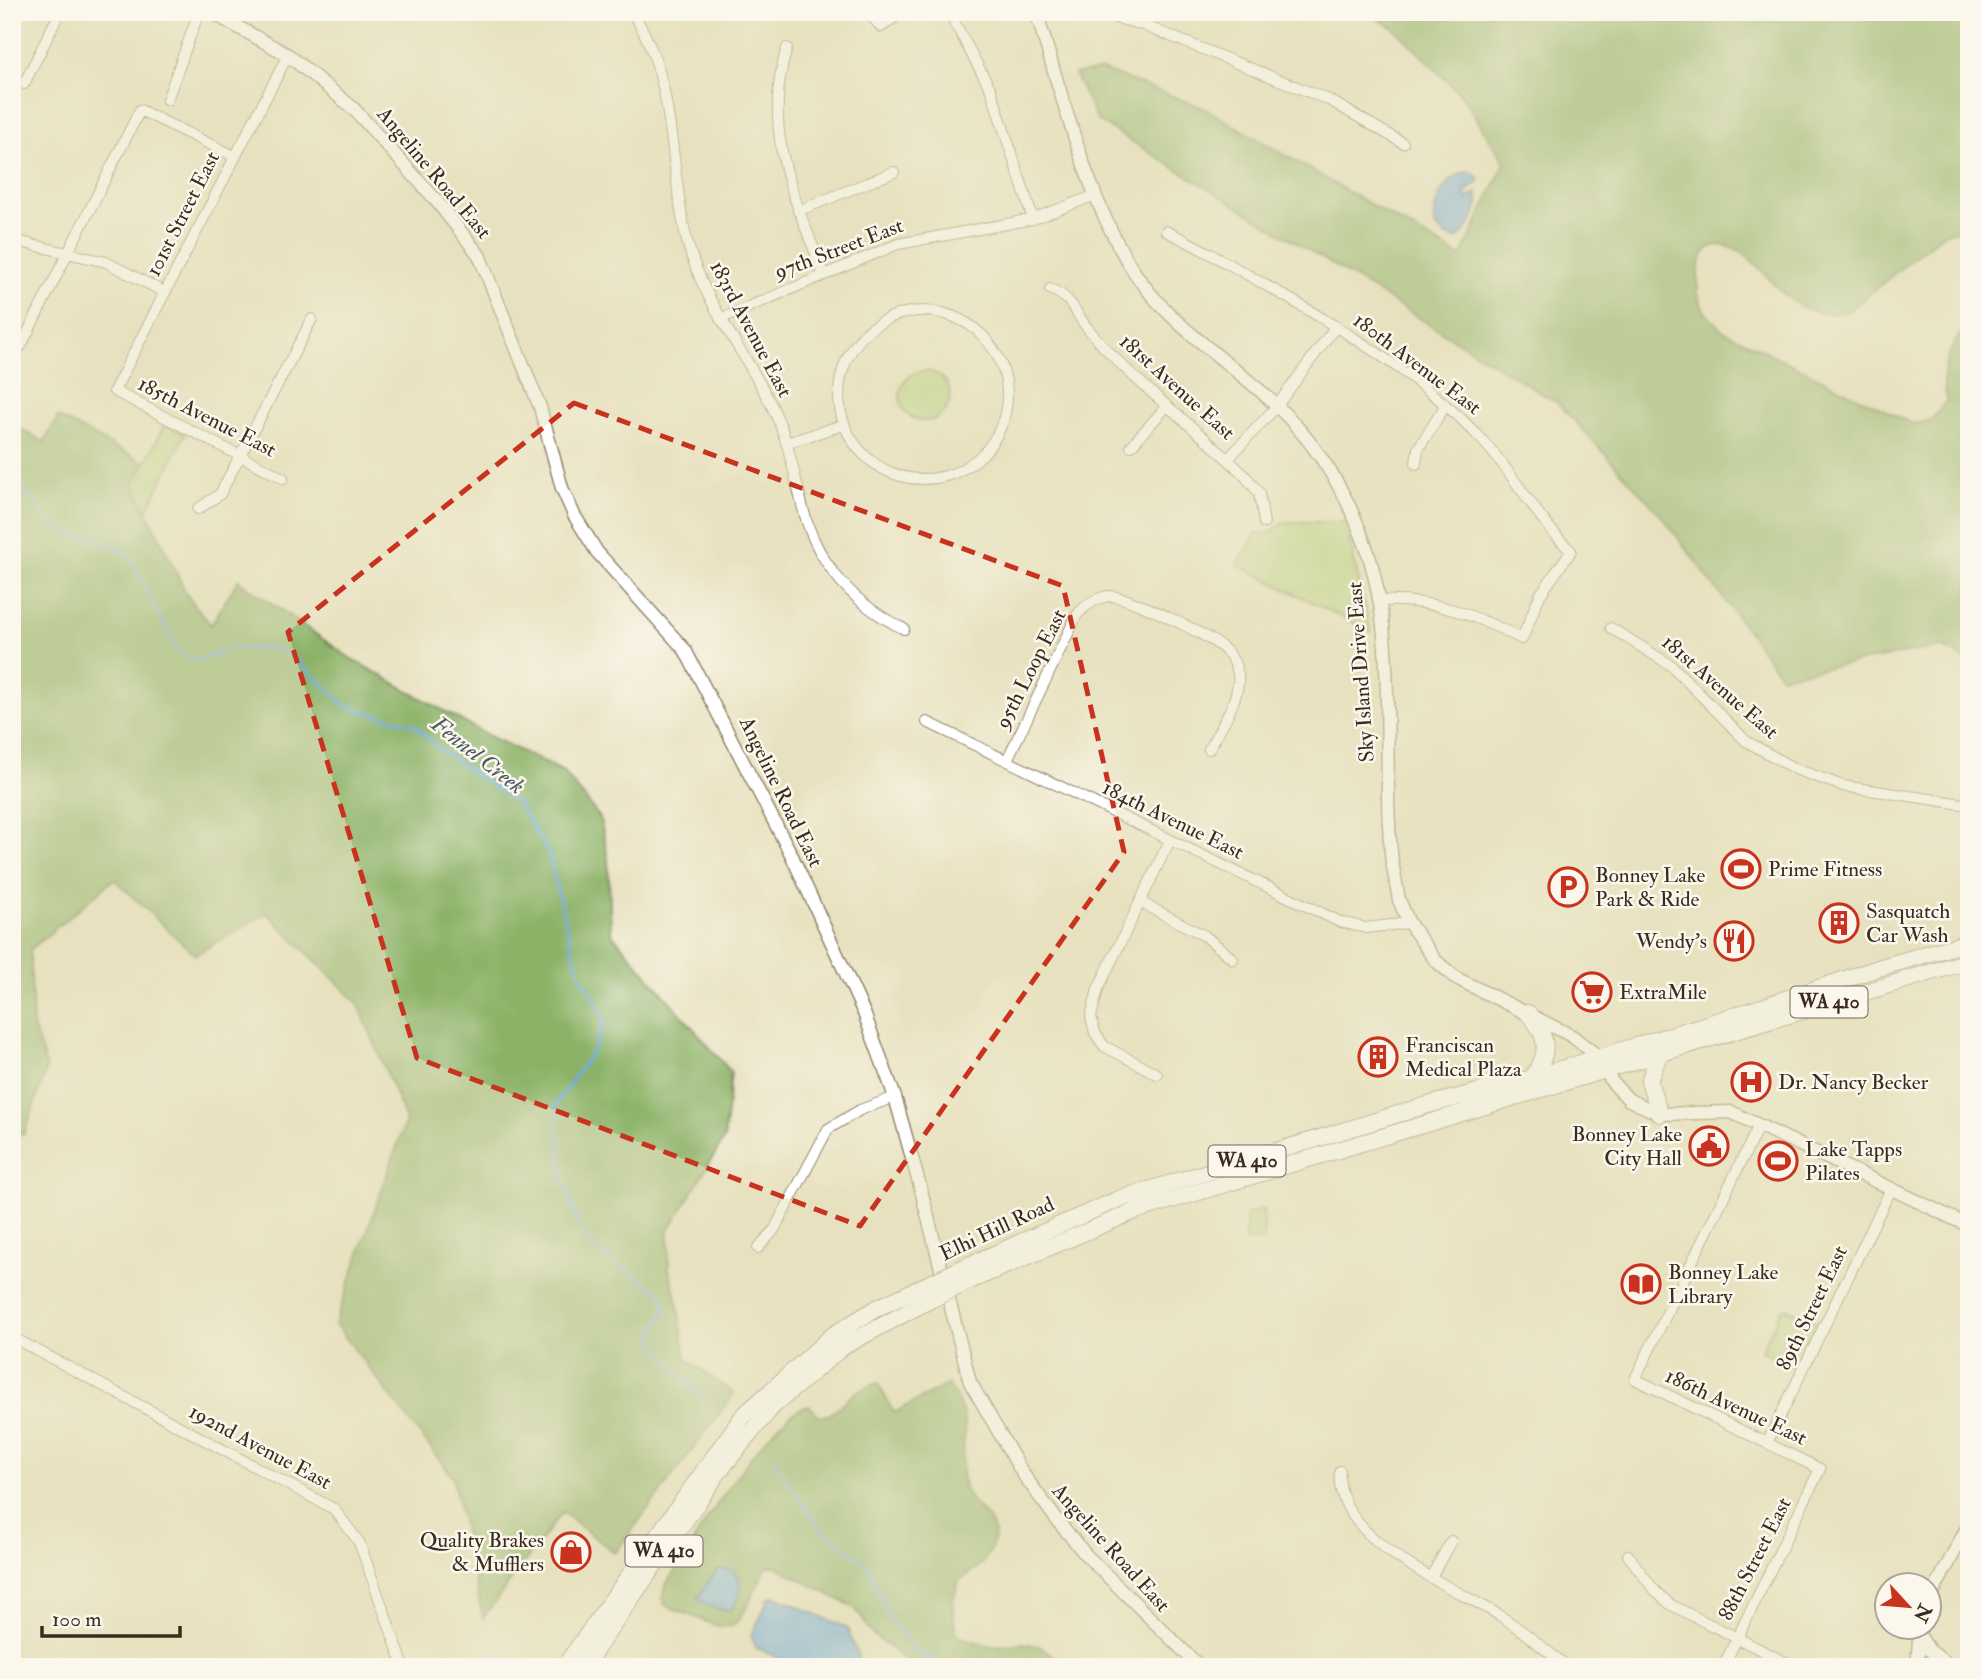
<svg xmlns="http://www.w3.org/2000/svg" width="1981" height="1679" font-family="'IM FELL Double Pica',serif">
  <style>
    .green { fill: #b1cf76; stroke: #767c4a; stroke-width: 2 }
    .forest { fill: #8cb267; stroke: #646e42; stroke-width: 2 }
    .water { fill: #71ace2; stroke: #566b80; stroke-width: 2 }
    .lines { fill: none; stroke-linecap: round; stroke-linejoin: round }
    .stream { stroke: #71ace2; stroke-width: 2.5 }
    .minor-casing { stroke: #92866e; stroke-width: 12 }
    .tertiary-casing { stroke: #92866e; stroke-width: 15 }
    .trunk-casing { stroke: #92866e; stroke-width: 18 }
    .minor { stroke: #fff; stroke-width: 10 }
    .tertiary { stroke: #fff; stroke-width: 12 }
    .trunk { stroke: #fff; stroke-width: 16 }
    .trunk-bridge-casing { stroke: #92866e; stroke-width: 18; stroke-linecap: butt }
    .trunk-bridge { stroke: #fff; stroke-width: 16 }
    .marked { fill: none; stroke: #c8321e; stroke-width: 5; stroke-dasharray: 14 9; stroke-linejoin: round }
    .labels { text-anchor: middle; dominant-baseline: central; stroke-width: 5; stroke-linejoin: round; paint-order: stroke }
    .shield { fill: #fbf7ec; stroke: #75685c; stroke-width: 2 }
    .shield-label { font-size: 19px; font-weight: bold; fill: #3b2a1e }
    .street-label { font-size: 21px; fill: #3b2a1e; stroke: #fbf7ec }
    .poi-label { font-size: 21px; fill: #3b2a1e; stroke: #fbf7ec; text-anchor: start }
    .water-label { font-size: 23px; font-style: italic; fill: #4e5863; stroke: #fbf7ec }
  </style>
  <rect width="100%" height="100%" fill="#fbf7ec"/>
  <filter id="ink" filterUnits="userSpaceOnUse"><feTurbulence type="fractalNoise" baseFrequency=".0143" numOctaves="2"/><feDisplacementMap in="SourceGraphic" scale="14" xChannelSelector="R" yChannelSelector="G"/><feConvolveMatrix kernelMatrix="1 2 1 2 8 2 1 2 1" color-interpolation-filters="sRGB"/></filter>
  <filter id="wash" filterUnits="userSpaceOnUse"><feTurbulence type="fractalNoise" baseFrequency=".00686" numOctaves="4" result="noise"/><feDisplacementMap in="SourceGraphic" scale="28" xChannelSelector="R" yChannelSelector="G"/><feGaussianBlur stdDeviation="1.57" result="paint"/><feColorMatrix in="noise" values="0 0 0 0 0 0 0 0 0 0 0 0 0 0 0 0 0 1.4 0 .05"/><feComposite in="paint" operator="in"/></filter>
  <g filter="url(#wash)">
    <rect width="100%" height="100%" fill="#e8e1bf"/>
    <!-- green -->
    <path class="green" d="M900 396a25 25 0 1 1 50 0a25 25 0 1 1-50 0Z
      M 165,424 L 185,434 L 146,512 L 134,484 Z
      M 1286,522 L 1345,522 L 1371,632 L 1238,565 L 1256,533 L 1266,535 Z
      M 1263,1209 L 1264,1241 L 1245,1241 L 1247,1214 Z
      M 1787,1308 L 1818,1323 L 1795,1368 L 1761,1351 L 1782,1309 Z"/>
    <!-- forest -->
    <path class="forest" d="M 1364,12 L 1969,12 L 1969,226 L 1943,234 L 1847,312 C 1781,326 1768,255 1726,246 C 1697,239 1695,280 1699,298 C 1703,314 1712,320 1724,331 L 1913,424 L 1931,420 L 1947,400 C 1937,367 1951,348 1969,320 L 1969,661 L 1941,647 L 1781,676 L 1661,515 L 1559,404 L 1097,120 L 1074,74 L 1102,70 L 1204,108 L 1461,257 L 1505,163 L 1462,96 L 1394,28 Z
      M 58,417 L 145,463 L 134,484 L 187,595 L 211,625 L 238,580 L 350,658 L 487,735 L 564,772 L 600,818 L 608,858 L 611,933 L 731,1072 L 724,1139 L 669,1230 L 669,1270 L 678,1305 L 686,1358 L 734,1394 L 615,1553 L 562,1512 L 483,1618 L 452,1476 L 335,1324 L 406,1120 L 358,1003 L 267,913 L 195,955 L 114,879 L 30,950 L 33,1026 L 47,1068 L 24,1134 L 12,1134 L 12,425 L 44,442 Z
      M 878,1383 L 894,1413 L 948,1384 C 953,1393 961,1404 963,1414 C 969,1438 957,1465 965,1490 C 971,1508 994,1515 994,1535 C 993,1558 977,1569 959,1580 C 952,1601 950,1615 958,1636 L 991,1646 L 1023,1643 L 1039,1646 L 1071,1667 L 914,1667 L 872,1634 L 855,1608 L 775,1566 L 767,1567 C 756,1584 746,1617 731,1627 L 717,1626 L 666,1606 L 662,1598 L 667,1583 C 690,1547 770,1411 809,1406 L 820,1416 L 829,1415 L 857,1391 Z"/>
    <!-- water -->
    <path class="water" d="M 1469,171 L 1479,178 L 1479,182 L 1465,192 L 1467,199 L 1477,193 C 1482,207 1468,230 1457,239 L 1446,236 L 1435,226 C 1431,203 1445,177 1469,171 Z
      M 718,1569 C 745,1567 744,1593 732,1609 C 720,1612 706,1606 698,1597 Z
      M 775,1596 L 847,1628 L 860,1661 L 854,1667 L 797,1667 L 755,1647 L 751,1637 L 769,1598 Z"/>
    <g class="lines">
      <!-- stream -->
      <path class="stream" d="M 12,476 L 53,526 L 119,549 L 131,559 L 177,651 L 196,661 L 229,649 L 272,647 L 294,658 L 346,706 L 414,725 L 443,752 L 518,804 L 548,852 L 577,968 L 605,1018 L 594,1049 L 555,1105 L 564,1183 L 585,1241 L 663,1296 L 666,1308 L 651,1341 L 701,1397
        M 772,1459 L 821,1529 L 868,1566 L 889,1616 L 915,1651 L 946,1666 L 1009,1667"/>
    </g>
  </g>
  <g filter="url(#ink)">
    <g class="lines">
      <!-- minor casing -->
      <g class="minor-casing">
        <path id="minor" d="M 632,12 C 678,81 668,164 687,241 C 704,306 749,355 776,415 C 790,446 795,480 804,512 C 818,565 855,605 904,629
          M 868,12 L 881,27 L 902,12
          M 949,12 L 991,90 L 1033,219
          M 1093,12 L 1143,25 L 1329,100 L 1403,143
          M 1038,18 L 1064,12
          M 787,48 C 761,128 794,199 824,274
          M 24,84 L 60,12
          M 167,100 L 199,12
          M 798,211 L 894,172
          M 1166,231 C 1208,251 1248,275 1288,298 C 1356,338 1427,381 1481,439 C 1515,474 1535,517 1571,551 L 1540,595 L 1522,639 C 1474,615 1434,598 1379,601
          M 12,240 L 106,262 L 164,292
          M 1050,289 C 1073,298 1074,312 1089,330 C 1135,385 1196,426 1246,477 L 1259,493 L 1264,523
          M839 395a84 84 0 1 1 168 0a84 84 0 1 1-168 0Z
          M 720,319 L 898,244 L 1033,219 L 1096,195
          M 12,344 L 21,346 L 140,110 L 234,156
          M 786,443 L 843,425
          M 1131,446 L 1167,406
          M 1228,459 L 1276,407 L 1336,326
          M 1416,464 L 1418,449 L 1445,406
          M 283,478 L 114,391 L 288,55
          M 198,509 L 220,494 L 312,319
          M 1611,628 L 1672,666 L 1746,741 L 1795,769 L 1843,786 L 1969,805
          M 927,722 L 1340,922 L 1366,928 L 1409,923
          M 1007,760 L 1077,615 C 1085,606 1095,598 1108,596 C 1127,595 1211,636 1225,650 C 1232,656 1236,665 1238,674 C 1241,698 1220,728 1209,749
          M 1140,902 L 1205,936 L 1233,959
          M 1157,1074 L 1104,1046 L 1095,1033 L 1091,1017 L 1098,989 L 1170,840
          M 758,1248 L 774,1230 L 828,1129 L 860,1110 L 895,1097
          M 12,1337 L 334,1509 L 359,1542 L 404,1667
          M 1767,1443 L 1891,1189
          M 1340,1471 C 1332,1540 1452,1586 1499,1615 C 1524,1631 1545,1650 1568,1667
          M 1628,1555 L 1655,1591 L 1671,1605 L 1795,1667
          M 1431,1577 L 1451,1541
          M 1723,1667 L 1820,1469 L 1635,1379 L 1759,1125"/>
      </g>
      <!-- tertiary casing -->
      <g class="tertiary-casing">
        <path id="tertiary" d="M 211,12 L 288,55 L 353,108 L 435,199 L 479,255 L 540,407 L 562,488 L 574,515 L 597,552 L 685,650 L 791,854 L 864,1013 L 895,1097 L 921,1190 L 970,1382 L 1023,1474 L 1057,1520 L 1086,1555 L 1200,1667
          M 1036,12 C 1063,96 1090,213 1142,283 C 1185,340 1251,374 1297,427 C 1325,459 1347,496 1362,536 C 1401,635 1380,757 1392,862 L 1399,900 L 1409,923 L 1435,960 L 1456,978 L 1572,1036 L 1599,1057 L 1612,1082 L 1629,1100 L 1660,1114 L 1731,1112 L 1969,1226
          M 1928,1602 L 1969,1524
          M 1919,1635 L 1929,1650 L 1951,1667
          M 1917,1667 L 1920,1626"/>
      </g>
      <!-- trunk casing -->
      <g class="trunk-casing">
        <path id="trunk" d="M 1528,1013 C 1548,1035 1551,1053 1532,1078
          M 1660,1114 L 1649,1081 L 1660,1053
          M 969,1265 L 1119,1199 L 1428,1105 L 1532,1078 L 1762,1007 L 1878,968 L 1969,942
          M 972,1280 L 1135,1211 L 1969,961
          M 564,1667 L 743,1416 L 833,1335 L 877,1308 L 924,1286
          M 584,1667 L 720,1470 L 773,1406 L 844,1346 L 928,1301"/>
      </g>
      <!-- minor -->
      <use href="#minor" class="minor"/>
      <!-- tertiary -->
      <use href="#tertiary" class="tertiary"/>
      <!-- trunk -->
      <use href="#trunk" class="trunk"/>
      <!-- trunk-bridge casing -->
      <g class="trunk-bridge-casing">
        <path id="trunk-bridge" d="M 924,1286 L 969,1265
          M 928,1301 L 972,1280"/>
      </g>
      <!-- trunk-bridge -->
      <use href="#trunk-bridge" class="trunk-bridge"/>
    </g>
  </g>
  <!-- marked area -->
  <path d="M0 0H1981V1679H0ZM 574,403 L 1063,586 L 1124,852 L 860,1226 L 417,1058 L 288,632 Z" fill="#e8e1bf" fill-opacity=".55" fill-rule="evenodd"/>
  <path class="marked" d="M 574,403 L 1063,586 L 1124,852 L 860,1226 L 417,1058 L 288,632 Z"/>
  <!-- icons -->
  <defs>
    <g id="stadium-ring" transform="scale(2.0125)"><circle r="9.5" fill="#fbf7ec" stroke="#c8321e" stroke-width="1.5"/><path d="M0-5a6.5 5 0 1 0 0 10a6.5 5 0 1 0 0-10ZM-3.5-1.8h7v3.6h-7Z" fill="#c8321e"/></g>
    <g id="parking-ring" transform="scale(2.0125)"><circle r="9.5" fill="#fbf7ec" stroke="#c8321e" stroke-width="1.5"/><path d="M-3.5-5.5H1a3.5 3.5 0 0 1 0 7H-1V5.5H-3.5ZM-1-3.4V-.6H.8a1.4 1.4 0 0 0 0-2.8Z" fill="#c8321e"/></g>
    <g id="building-ring" transform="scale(2.0125)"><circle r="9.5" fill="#fbf7ec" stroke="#c8321e" stroke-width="1.5"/><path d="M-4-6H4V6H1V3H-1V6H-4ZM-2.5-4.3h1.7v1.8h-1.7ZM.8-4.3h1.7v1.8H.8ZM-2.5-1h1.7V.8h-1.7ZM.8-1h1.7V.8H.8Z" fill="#c8321e"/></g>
    <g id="restaurant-ring" transform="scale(2.0125)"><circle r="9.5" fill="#fbf7ec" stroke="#c8321e" stroke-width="1.5"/><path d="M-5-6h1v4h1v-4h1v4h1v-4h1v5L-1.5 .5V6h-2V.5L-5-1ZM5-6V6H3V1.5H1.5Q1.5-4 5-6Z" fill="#c8321e"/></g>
    <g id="supermarket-ring" transform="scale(2.0125)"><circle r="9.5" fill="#fbf7ec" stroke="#c8321e" stroke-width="1.5"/><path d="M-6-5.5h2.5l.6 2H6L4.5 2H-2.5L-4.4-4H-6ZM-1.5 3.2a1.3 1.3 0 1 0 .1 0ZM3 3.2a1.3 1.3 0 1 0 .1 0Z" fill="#c8321e"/></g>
    <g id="hospital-ring" transform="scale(2.0125)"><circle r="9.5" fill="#fbf7ec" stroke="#c8321e" stroke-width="1.5"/><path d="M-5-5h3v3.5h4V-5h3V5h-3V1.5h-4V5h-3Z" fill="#c8321e"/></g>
    <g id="civic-ring" transform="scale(2.0125)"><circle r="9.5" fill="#fbf7ec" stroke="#c8321e" stroke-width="1.5"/><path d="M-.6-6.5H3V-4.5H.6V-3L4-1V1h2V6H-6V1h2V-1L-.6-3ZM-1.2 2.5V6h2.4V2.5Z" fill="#c8321e"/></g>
    <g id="library-ring" transform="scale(2.0125)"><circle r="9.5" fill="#fbf7ec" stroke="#c8321e" stroke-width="1.5"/><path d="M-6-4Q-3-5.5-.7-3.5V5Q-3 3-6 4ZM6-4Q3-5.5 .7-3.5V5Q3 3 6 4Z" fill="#c8321e"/></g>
    <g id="shop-ring" transform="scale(2.0125)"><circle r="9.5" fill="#fbf7ec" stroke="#c8321e" stroke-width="1.5"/><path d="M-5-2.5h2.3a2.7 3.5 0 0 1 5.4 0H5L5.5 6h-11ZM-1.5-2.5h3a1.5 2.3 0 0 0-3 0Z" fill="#c8321e"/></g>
  </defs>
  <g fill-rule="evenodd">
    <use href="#stadium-ring" x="1741" y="869"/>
    <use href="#parking-ring" x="1568" y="887"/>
    <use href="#building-ring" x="1839" y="923"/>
    <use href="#restaurant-ring" x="1734" y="941"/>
    <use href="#supermarket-ring" x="1592" y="992"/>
    <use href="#building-ring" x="1378" y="1057"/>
    <use href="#hospital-ring" x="1751" y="1082"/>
    <use href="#civic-ring" x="1709" y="1146"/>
    <use href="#stadium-ring" x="1778" y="1161"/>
    <use href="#library-ring" x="1641" y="1284"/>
    <use href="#shop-ring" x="571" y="1552"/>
  </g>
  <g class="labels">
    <!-- shield labels -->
    <g class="shield">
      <rect x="1790.5" y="986.5" width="77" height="31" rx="5"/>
      <rect x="1208.5" y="1145.5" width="77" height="31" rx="5"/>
      <rect x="625.5" y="1535.5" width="77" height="31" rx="5"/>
    </g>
    <g class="shield-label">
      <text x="1829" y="1002">WA 410</text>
      <text x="1247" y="1161">WA 410</text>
      <text x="664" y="1551">WA 410</text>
    </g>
    <!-- street labels -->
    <g class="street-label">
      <text transform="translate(434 173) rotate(50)">Angeline Road East</text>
      <text transform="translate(183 214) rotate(-63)">101st Street East</text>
      <text transform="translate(839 249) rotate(-21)">97th Street East</text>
      <text transform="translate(751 329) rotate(62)">183rd Avenue East</text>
      <text transform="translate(1417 364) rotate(37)">180th Avenue East</text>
      <text transform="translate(1177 387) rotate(42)">181st Avenue East</text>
      <text transform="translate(207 417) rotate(27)">185th Avenue East</text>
      <text transform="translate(1031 669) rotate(-63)">95th Loop East</text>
      <text transform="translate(1361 672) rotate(-94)">Sky Island Drive East</text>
      <text transform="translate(1720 687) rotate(41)">181st Avenue East</text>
      <text transform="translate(781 792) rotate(64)">Angeline Road East</text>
      <text transform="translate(1173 820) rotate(26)">184th Avenue East</text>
      <text transform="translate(997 1229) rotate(-25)">Elhi Hill Road</text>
      <text transform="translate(1812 1308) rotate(-64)">89th Street East</text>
      <text transform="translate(1736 1407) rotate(25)">186th Avenue East</text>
      <text transform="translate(260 1447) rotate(28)">192nd Avenue East</text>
      <text transform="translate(1111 1548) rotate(48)">Angeline Road East</text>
      <text transform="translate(1755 1559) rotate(-63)">88th Street East</text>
    </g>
    <!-- poi labels -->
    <g class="poi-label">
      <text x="1768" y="869">Prime Fitness</text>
      <text x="1595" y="875">Bonney Lake<tspan x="1595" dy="24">Park &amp; Ride</tspan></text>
      <text x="1866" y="911">Sasquatch<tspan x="1866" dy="24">Car Wash</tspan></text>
      <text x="1707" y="941" text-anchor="end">Wendy's</text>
      <text x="1619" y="992">ExtraMile</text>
      <text x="1405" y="1045">Franciscan<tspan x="1405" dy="24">Medical Plaza</tspan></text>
      <text x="1778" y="1082">Dr. Nancy Becker</text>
      <text x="1682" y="1134" text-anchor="end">Bonney Lake<tspan x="1682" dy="24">City Hall</tspan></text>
      <text x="1805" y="1149">Lake Tapps<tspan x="1805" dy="24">Pilates</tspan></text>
      <text x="1668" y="1272">Bonney Lake<tspan x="1668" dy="24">Library</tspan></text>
      <text x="544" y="1540" text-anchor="end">Quality Brakes<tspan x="544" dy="24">&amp; Mufflers</tspan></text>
    </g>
    <!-- water labels -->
    <g class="water-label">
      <text transform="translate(478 755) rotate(38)">Fennel Creek</text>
    </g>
  </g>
  <!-- margin -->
  <rect width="1981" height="1679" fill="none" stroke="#fbf7ec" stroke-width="42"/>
  <!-- north arrow -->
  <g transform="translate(1908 1606) rotate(116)"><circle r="33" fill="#fbf7ec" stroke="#aea59a" stroke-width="2"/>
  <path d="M0-5L12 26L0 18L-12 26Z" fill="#c8321e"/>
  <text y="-10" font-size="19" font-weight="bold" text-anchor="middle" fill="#3b2a1e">N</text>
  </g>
  <!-- scale -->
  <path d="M42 1626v10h138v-10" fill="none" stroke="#3b2a1e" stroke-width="3.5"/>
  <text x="52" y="1626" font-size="21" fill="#3b2a1e" stroke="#fbf7ec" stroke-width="5" paint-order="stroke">100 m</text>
</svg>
